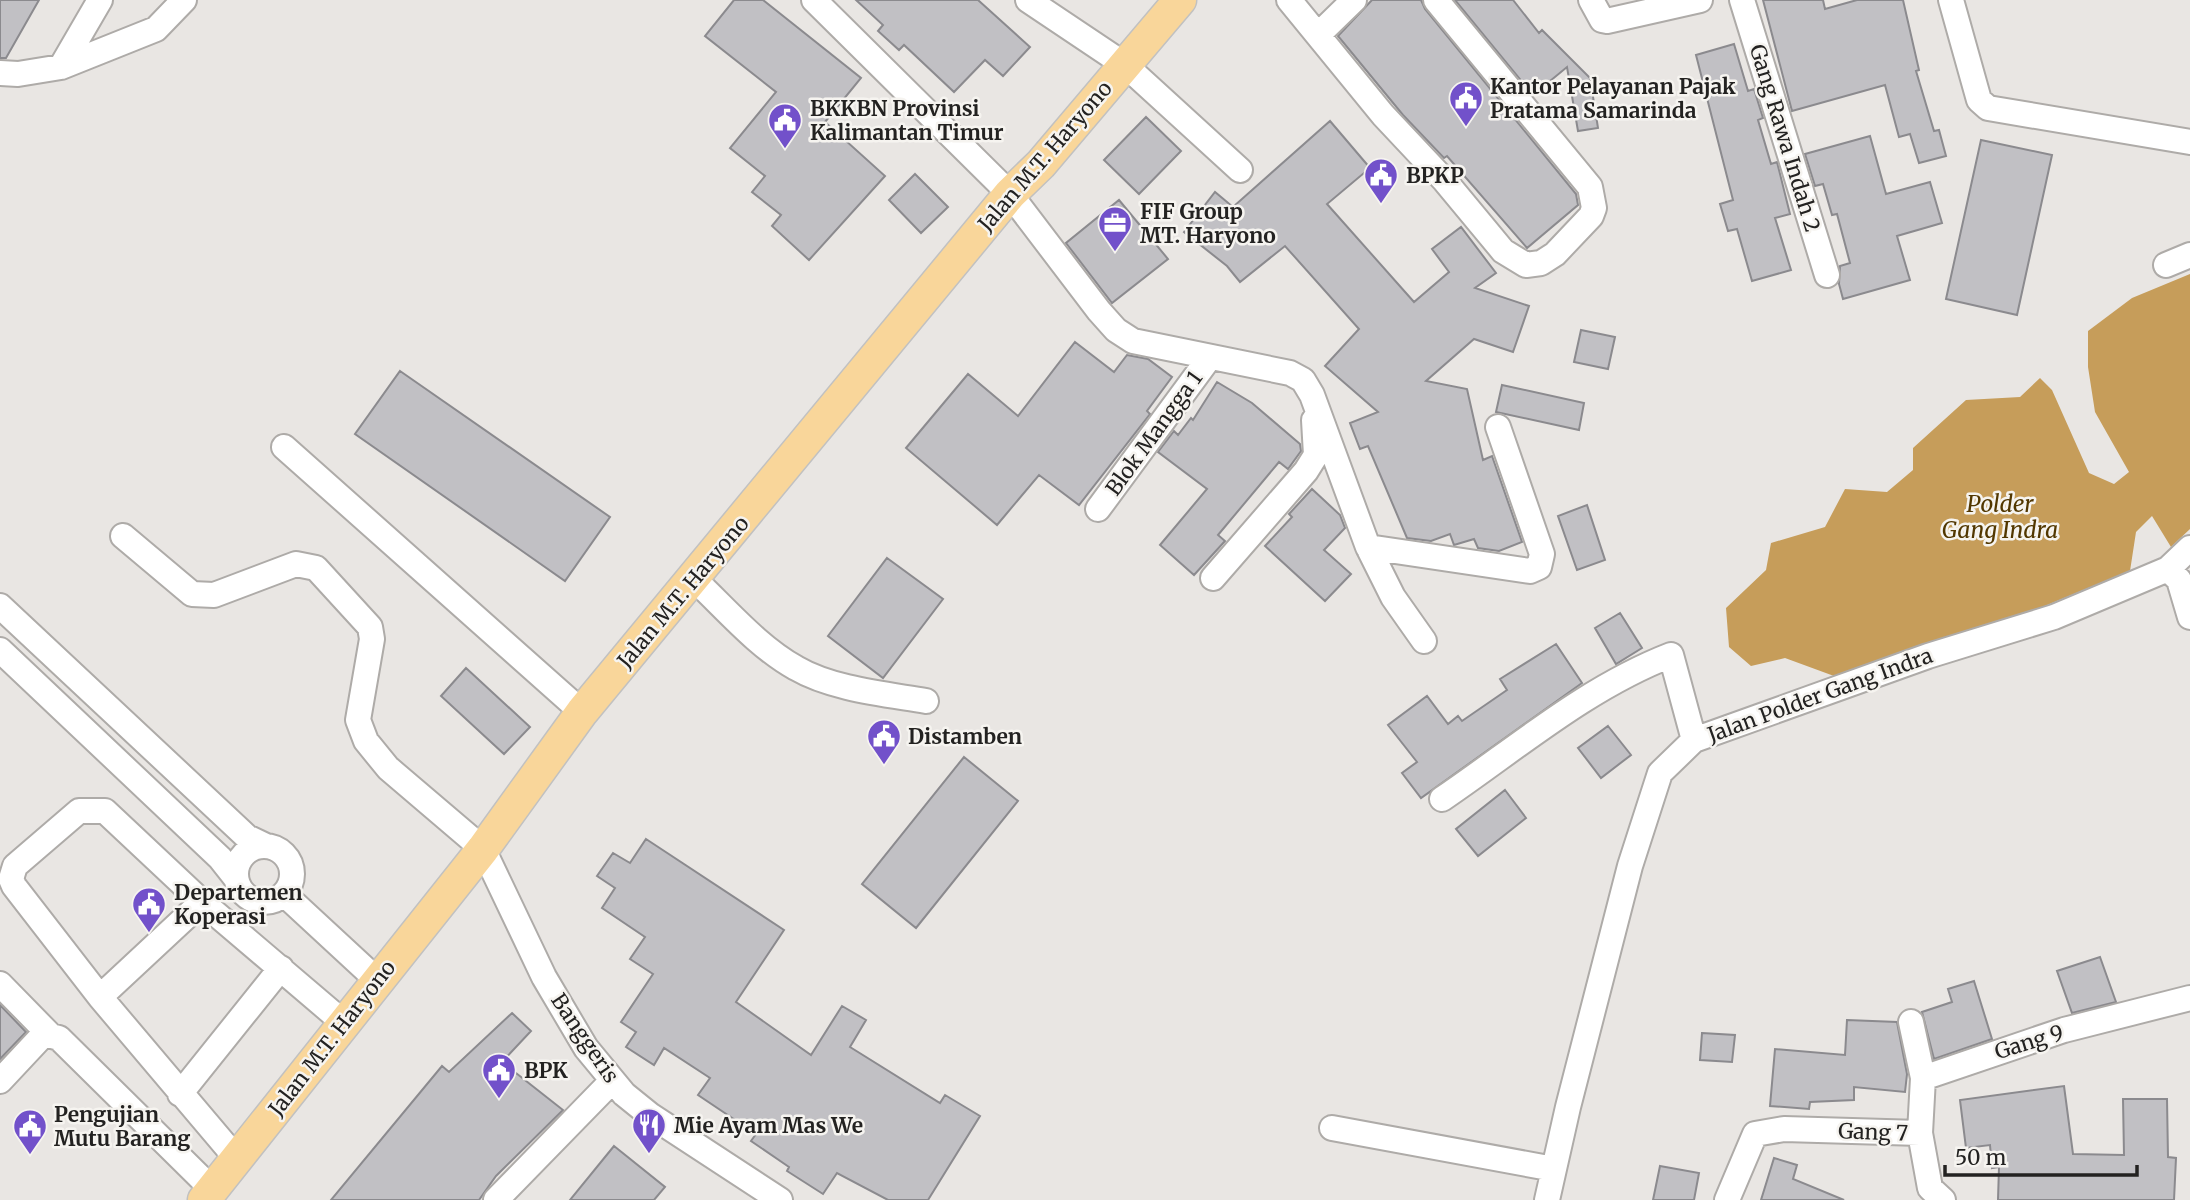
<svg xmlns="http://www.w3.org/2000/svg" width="2190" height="1200" font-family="Merriweather,serif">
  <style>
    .water { fill: #c69d5a }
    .building { fill: #c1c0c4; stroke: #8b8a8e; stroke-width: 2 }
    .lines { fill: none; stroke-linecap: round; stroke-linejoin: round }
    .minor-casing { stroke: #aeaba8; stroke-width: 28 }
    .major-casing { stroke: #c1c1c1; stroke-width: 35 }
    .minor { stroke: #fff; stroke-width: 24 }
    .major { stroke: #f9d69a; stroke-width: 32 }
    .labels { text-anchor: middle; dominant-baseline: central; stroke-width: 5; stroke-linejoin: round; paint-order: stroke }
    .poi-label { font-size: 21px; font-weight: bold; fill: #232221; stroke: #f6f4f0; text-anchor: start }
    .street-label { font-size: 21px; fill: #232221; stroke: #f6f4f0 }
    .water-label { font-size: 23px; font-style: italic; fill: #523700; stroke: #f6f4f0 }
  </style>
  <rect width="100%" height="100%" fill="#e9e6e3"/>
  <!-- water -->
  <path class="water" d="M 2190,274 L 2190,529 L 2171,547 L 2152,516 L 2136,532 L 2130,571 L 2013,619 L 1834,676 L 1785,658 L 1751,666 L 1729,647 L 1726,608 L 1766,570 L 1771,543 L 1825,527 L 1845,489 L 1887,492 L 1913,470 L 1913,448 L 1966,400 L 2020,397 L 2040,378 L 2052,390 L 2089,473 L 2114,484 L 2129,472 L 2095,412 L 2088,367 L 2088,331 L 2132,298 Z"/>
  <!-- building -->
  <path class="building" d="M 0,0 L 39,0 L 6,58 L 0,58 Z
    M 734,0 L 763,0 L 861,78 L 825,122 L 885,176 L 809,260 L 772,226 L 781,215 L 752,192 L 765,176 L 730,148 L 776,92 L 705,36 Z
    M 856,0 L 978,0 L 1030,47 L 1003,76 L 985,60 L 954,92 L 904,45 L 899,50 L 878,31 L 883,25 Z
    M 1372,0 L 1421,0 L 1425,9 L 1576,194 L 1578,205 L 1527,248 L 1447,156 L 1444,158 L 1403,115 L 1338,36 Z
    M 1455,0 L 1513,0 L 1539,33 L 1542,30 L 1590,78 L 1598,128 L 1578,131 L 1567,67 L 1533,95 Z
    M 1763,0 L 1823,0 L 1825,9 L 1857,0 L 1903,0 L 1919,70 L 1916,71 L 1934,131 L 1939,130 L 1946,156 L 1919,163 L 1910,134 L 1899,137 L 1885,85 L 1792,111 Z
    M 1734,44 L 1748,91 L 1754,89 L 1763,118 L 1758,120 L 1771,164 L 1777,162 L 1790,214 L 1775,218 L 1791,270 L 1752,281 L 1737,229 L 1728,231 L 1720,204 L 1733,200 L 1696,55 Z
    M 1146,117 L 1181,151 L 1139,194 L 1104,160 Z
    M 1330,121 L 1370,168 L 1327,204 L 1414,302 L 1449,272 L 1432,249 L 1461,227 L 1496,273 L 1475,288 L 1529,306 L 1513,352 L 1474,339 L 1426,381 L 1467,389 L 1483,460 L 1492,456 L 1522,542 L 1499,551 L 1478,548 L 1474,539 L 1454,545 L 1450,534 L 1431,541 L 1407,538 L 1368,446 L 1360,449 L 1350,423 L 1378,412 L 1325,366 L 1359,329 L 1285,246 L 1240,282 L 1227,266 L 1184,232 L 1215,192 L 1233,207 Z
    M 1870,136 L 1886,194 L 1930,182 L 1942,223 L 1897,236 L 1910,280 L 1843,299 L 1839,284 L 1840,266 L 1850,263 L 1837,214 L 1832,215 L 1823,184 L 1815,186 L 1805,154 Z
    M 1981,140 L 2052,155 L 2017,315 L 1946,299 Z
    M 915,174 L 948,207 L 921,233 L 889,200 Z
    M 1119,200 L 1168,259 L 1112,303 L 1066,243 Z
    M 1581,330 L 1615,337 L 1608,369 L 1574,362 Z
    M 1075,342 L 1114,372 L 1127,355 L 1148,359 L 1172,377 L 1147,411 L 1150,414 L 1079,505 L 1039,475 L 997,525 L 906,448 L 968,374 L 1018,416 Z
    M 400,371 L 610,517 L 565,581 L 355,434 Z
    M 1217,382 L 1252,403 L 1300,444 L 1301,451 L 1288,469 L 1279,462 L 1218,535 L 1225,541 L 1194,575 L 1160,545 L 1207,489 L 1158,452 L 1174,431 L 1178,435 L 1191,418 L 1193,420 Z
    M 1502,385 L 1584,403 L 1579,430 L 1496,412 Z
    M 1312,489 L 1340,515 L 1345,528 L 1324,550 L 1351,574 L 1325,601 L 1265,546 L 1292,517 L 1289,514 Z
    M 1587,505 L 1605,560 L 1577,570 L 1558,516 Z
    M 887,558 L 943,599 L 883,678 L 828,636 Z
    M 1620,613 L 1642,648 L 1616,664 L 1595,628 Z
    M 1556,644 L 1582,683 L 1421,798 L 1402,773 L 1417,762 L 1388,725 L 1427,696 L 1448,724 L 1458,716 L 1462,721 L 1507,690 L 1500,679 Z
    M 466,668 L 530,727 L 504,754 L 441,696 Z
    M 1608,726 L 1631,755 L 1601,778 L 1578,748 Z
    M 964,757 L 1018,801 L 916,928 L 862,884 Z
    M 1505,790 L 1526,818 L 1478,856 L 1456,829 Z
    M 646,839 L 784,930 L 736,1002 L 811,1055 L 842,1006 L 866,1020 L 850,1047 L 940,1103 L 945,1095 L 980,1116 L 928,1200 L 888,1200 L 837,1173 L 823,1194 L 787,1171 L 789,1167 L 751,1141 L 756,1134 L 698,1095 L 710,1078 L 664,1048 L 654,1065 L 626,1047 L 636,1032 L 621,1022 L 653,974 L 630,959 L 645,937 L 602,908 L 615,888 L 597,876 L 613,853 L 630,863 Z
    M 2100,957 L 2116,1002 L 2072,1013 L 2057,971 Z
    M 1974,981 L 1992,1039 L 1934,1059 L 1922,1012 L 1952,1002 L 1948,989 Z
    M 0,1005 L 26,1032 L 0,1059 Z
    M 512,1013 L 531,1031 L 502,1062 L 563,1110 L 496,1176 L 479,1200 L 331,1200 L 442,1066 L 449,1072 Z
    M 1847,1020 L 1897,1022 L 1907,1074 L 1905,1092 L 1854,1087 L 1854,1100 L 1810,1102 L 1809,1109 L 1770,1106 L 1775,1049 L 1845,1055 Z
    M 1702,1033 L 1735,1035 L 1732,1062 L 1700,1060 Z
    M 2064,1086 L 2073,1154 L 2124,1155 L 2123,1099 L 2167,1099 L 2168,1157 L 2176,1158 L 2174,1200 L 1998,1200 L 1999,1167 L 1992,1168 L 1990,1145 L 1966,1148 L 1960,1100 Z
    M 614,1146 L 665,1187 L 654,1200 L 570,1200 Z
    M 1774,1158 L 1797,1165 L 1793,1179 L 1844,1200 L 1761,1200 Z
    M 1660,1166 L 1699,1173 L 1694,1200 L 1653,1200 Z"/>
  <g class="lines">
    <!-- minor casing -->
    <g class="minor-casing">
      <path id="minor" d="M 814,0 L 1010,194 L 1099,311 L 1116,330 L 1133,341 L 1290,373 L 1303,380 L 1312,395 L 1368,547 L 1530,571 L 1539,567 L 1542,554 L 1498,427
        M 1028,0 L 1125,65 L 1240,170
        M 1289,0 L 1383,115 L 1445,181 L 1503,251 L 1526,265 L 1541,263 L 1555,254 L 1591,216 L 1594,208 L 1590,187 L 1436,0
        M 1591,0 L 1602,20 L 1607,21 L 1700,0
        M 1742,0 L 1827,275
        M 1951,0 L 1979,100 L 1988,108 L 2190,142
        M 1319,34 L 1354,0
        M 61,67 L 100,0
        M 0,73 L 18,74 L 61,67 L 156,29 L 184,0
        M 2166,265 L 2190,255
        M 284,447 L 582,712
        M 1098,509 L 1210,357
        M 123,536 L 192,594 L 214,595 L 296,564 L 316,568 L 370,627 L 372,639 L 358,720 L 366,741 L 388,768 L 483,849 L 544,977 L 586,1048 L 624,1094 L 650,1115 L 780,1200
        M 1368,547 L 1393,597 L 1424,641
        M 2168,569 L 2179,580 L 2190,617
        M 1213,578 L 1306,471 L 1316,455 L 1314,420
        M 695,580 C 726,609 758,647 796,668 C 832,689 885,694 926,701
        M 0,606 L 247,837 L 266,846
        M 0,650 L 220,858 L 235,877
        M 1442,799 C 1517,748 1586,688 1671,655 L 1694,740
        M236 874a28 28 0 1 1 56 0a28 28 0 1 1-56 0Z
        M 284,894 L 377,980
        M 0,984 L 49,1034
        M 100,997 L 202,902
        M 1911,1022 L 1923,1078
        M 0,1081 L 44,1034 L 59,1038 L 213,1190
        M 180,1094 L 281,968
        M 1332,1128 L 1554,1169
        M 1920,1133 L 1923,1078 L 2064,1030 L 2190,998
        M 237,1159 L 100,997 L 14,886 L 11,879 L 15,866 L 79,811 L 105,811 L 202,902 L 344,1023
        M 496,1200 L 612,1081
        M 1547,1200 L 1568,1107 L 1630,866 L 1660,773 L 1694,740 L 1928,656 L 2054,617 L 2168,569 L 2190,548
        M 1727,1200 L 1755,1134 L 1784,1129 L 1920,1133 L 1930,1188 L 1943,1200"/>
    </g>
    <!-- major casing -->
    <g class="major-casing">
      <path id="major" d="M 204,1200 L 483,849 L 582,712 L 1010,194 L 1041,164 L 1180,0"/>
    </g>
    <!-- minor -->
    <use href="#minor" class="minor"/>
    <!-- major -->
    <use href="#major" class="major"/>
  </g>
  <!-- icons -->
  <defs>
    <g id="civic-pin" transform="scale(1.75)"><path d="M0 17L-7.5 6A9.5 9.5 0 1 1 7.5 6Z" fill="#7251ca" stroke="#f6f4f0"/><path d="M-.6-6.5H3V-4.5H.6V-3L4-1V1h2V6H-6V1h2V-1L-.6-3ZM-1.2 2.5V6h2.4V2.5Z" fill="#fff"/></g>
    <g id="office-pin" transform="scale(1.75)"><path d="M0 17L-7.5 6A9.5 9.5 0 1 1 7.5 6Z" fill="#7251ca" stroke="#f6f4f0"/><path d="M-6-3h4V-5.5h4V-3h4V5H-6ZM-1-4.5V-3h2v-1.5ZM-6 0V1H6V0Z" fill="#fff"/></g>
    <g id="restaurant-pin" transform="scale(1.75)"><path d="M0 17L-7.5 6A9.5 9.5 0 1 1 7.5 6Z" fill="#7251ca" stroke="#f6f4f0"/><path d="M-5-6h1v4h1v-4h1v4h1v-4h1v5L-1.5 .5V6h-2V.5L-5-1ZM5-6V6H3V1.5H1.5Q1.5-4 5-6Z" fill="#fff"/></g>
  </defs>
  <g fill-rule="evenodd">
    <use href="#civic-pin" x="1466" y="98"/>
    <use href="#civic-pin" x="785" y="120"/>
    <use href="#civic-pin" x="1381" y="175"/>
    <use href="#office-pin" x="1115" y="223"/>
    <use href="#civic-pin" x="884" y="736"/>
    <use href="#civic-pin" x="149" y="904"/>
    <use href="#civic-pin" x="499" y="1070"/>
    <use href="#restaurant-pin" x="649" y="1125"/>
    <use href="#civic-pin" x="30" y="1126"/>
  </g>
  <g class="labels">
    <!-- poi labels -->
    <g class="poi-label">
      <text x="1490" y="86">Kantor Pelayanan Pajak<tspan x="1490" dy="24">Pratama Samarinda</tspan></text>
      <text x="810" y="108">BKKBN Provinsi<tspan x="810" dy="24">Kalimantan Timur</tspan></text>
      <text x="1406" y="175">BPKP</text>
      <text x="1140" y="211">FIF Group<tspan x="1140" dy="24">MT. Haryono</tspan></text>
      <text x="908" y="736">Distamben</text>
      <text x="174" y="892">Departemen<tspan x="174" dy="24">Koperasi</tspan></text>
      <text x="524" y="1070">BPK</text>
      <text x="54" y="1114">Pengujian<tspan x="54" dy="24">Mutu Barang</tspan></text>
      <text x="674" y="1125">Mie Ayam Mas We</text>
    </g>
    <!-- street labels -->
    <g class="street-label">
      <text transform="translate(1785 138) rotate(73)">Gang Rawa Indah 2</text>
      <text transform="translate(1045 156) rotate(-49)">Jalan M.T. Haryono</text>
      <text transform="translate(1154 433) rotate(-54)">Blok Mangga 1</text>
      <text transform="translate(683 592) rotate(-50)">Jalan M.T. Haryono</text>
      <text transform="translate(1820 695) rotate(-20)">Jalan Polder Gang Indra</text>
      <text transform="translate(332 1038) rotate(-52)">Jalan M.T. Haryono</text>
      <text transform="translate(585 1038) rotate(56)">Banggeris</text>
      <text transform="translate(2029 1042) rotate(-17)">Gang 9</text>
      <text transform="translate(1873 1132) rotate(2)">Gang 7</text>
    </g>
    <!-- water labels -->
    <g class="water-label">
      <text x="2000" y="503">Polder<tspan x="2000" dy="26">Gang Indra</tspan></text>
    </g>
  </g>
  <!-- scale -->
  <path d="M1945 1165v10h192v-10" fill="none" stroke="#232221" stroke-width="3.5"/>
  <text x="1955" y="1165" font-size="21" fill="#232221" stroke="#f6f4f0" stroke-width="5" paint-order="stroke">50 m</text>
</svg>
